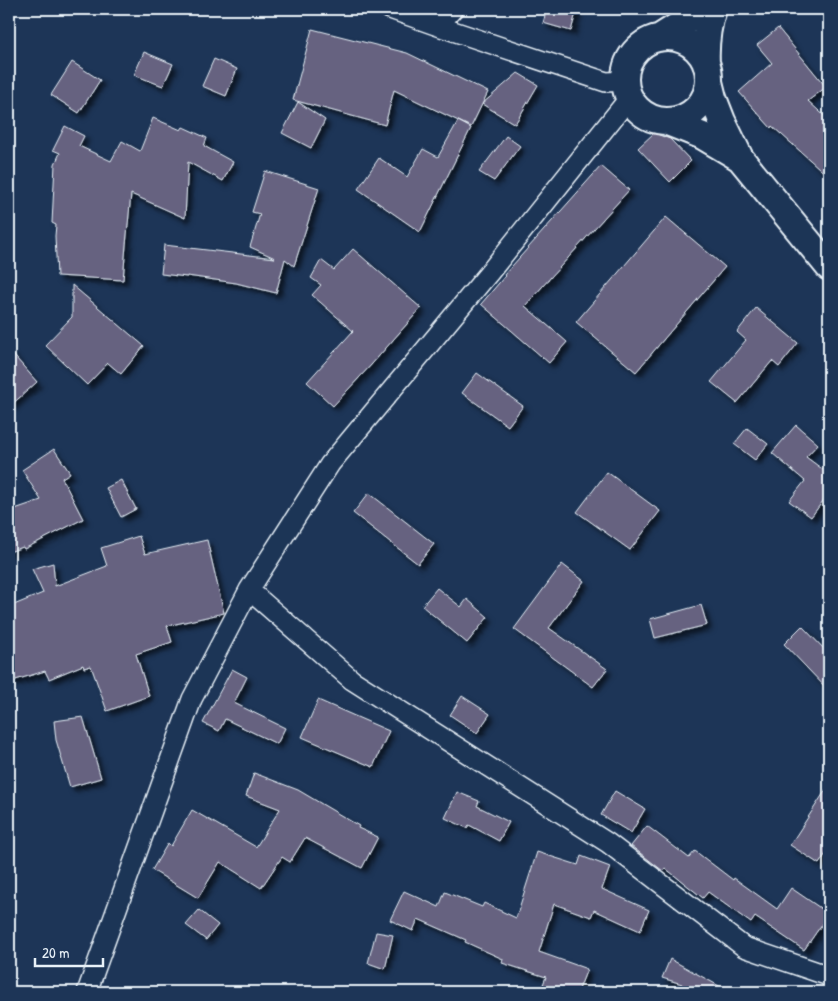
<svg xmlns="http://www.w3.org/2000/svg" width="838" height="1001" font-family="'Patrick Hand',sans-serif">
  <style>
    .building { fill: #666280; stroke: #e8f1f8; filter: url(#shadow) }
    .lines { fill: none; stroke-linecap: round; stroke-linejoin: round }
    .street-casing { stroke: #e8f1f8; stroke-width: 22 }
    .secondary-casing { stroke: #e8f1f8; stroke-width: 30 }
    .street { stroke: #1d3557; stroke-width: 19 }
    .secondary { stroke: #1d3557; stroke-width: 26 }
  </style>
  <defs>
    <filter id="shadow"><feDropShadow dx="4.5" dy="4.5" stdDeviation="2.5" flood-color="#0009"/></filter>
  </defs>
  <rect width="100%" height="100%" fill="#1d3557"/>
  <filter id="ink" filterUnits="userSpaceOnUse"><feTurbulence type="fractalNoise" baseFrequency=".02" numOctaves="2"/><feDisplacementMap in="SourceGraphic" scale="10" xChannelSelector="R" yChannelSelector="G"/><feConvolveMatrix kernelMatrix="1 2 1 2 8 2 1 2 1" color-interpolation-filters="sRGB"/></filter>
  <g filter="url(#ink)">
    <!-- building -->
    <path class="building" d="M 547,9 L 577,9 L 571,31 L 543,23 Z
      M 778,28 L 826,87 L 808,101 L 829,120 L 829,177 L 772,126 L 771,128 L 739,92 L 772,63 L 757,45 Z
      M 312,29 L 407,53 L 488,92 L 471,127 L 394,90 L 385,125 L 293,100 Z
      M 144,52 L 173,64 L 163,86 L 134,75 Z
      M 214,59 L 237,69 L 226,96 L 202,86 Z
      M 72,62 L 100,80 L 79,113 L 51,95 Z
      M 518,73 L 538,85 L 515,124 L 482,104 Z
      M 298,102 L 325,120 L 311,148 L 282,133 Z
      M 153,118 L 181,130 L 183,127 L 207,138 L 204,146 L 233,162 L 223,181 L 188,162 L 185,218 L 131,194 L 126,245 L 123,280 L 57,276 L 55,236 L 56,225 L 52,223 L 55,164 L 60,153 L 53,150 L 65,126 L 84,136 L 79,146 L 111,161 L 122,141 L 140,151 Z
      M 458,121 L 471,128 L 420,232 L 358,189 L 379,158 L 407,177 L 423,149 L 438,157 Z
      M 655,132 L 659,135 L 670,139 L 691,161 L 670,182 L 638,148 Z
      M 506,136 L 520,146 L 494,181 L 479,172 Z
      M 601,166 L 629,190 L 525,306 L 567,342 L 549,363 L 481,304 L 505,276 L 504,275 Z
      M 265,171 L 319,188 L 294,266 L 285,259 L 276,293 L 236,283 L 187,276 L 187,277 L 161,274 L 164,245 L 275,258 L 250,247 L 260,214 L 252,212 Z
      M 666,217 L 725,267 L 636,372 L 576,322 Z
      M 353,249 L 421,308 L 372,364 L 333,406 L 307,382 L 353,331 L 312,295 L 321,285 L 311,278 L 321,260 L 334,270 Z
      M 72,285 L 144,346 L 121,374 L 108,363 L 87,385 L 45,345 L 72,317 Z
      M 756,308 L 798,343 L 779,367 L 772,361 L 737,403 L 711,382 L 746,340 L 737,332 Z
      M 9,350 L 37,382 L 9,407 Z
      M 477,373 L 523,406 L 508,426 L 462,393 Z
      M 796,425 L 818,444 L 806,457 L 829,474 L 829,493 L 811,517 L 789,501 L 805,481 L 772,453 Z
      M 747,428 L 768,444 L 755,460 L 734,444 Z
      M 54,449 L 70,473 L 62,478 L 83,519 L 24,549 L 23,547 L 9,552 L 9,511 L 41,500 L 22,470 Z
      M 607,472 L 660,511 L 630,550 L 577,512 Z
      M 121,480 L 136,509 L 121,517 L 106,488 Z
      M 369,493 L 434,544 L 418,564 L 353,513 Z
      M 139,536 L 145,554 L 207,540 L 224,613 L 167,626 L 172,642 L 136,654 L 149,696 L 107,711 L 91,666 L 84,668 L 83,665 L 49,679 L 45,671 L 9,682 L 9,607 L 43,593 L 32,569 L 53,563 L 55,586 L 107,566 L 101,548 Z
      M 562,564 L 584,581 L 549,628 L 607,669 L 593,687 L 514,629 Z
      M 437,588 L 461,607 L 467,599 L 488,617 L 467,643 L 422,606 Z
      M 701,605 L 707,625 L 655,638 L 650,619 Z
      M 802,626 L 829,654 L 829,691 L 784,644 Z
      M 232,669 L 247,677 L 234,703 L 285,728 L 277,744 L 225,719 L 219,731 L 203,723 Z
      M 462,696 L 490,714 L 477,733 L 450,715 Z
      M 318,700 L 389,731 L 373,767 L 302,737 Z
      M 83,717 L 101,778 L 70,787 L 56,740 L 54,721 Z
      M 254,773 L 298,790 L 359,826 L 358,828 L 378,837 L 362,868 L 305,838 L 290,862 L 282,857 L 261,888 L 220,862 L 198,898 L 152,870 L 168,843 L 171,846 L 192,810 L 256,847 L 280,809 L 246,796 Z
      M 829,785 L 829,849 L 819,864 L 790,845 Z
      M 615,791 L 645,809 L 631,833 L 601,815 Z
      M 457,792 L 479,801 L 477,806 L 509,822 L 499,841 L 469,825 L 467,828 L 445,818 Z
      M 647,826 L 689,858 L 695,851 L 733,880 L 734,878 L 777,909 L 791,888 L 829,914 L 804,950 L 755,917 L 751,923 L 708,892 L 703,898 L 665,868 L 663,871 L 631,846 Z
      M 537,852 L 578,865 L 581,856 L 610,867 L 602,889 L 649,910 L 640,931 L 594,910 L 591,917 L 554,904 L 539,952 L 587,969 L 578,992 L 540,992 L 546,977 L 502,963 L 503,959 L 465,942 L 466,940 L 418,919 L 413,931 L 390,920 L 404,891 L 439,907 L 445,892 L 482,907 L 484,903 L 516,918 Z
      M 199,910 L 218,925 L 206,940 L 186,925 Z
      M 376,932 L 393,935 L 385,969 L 368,963 Z
      M 670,959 L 699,975 L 730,992 L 678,992 L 682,984 L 662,978 Z"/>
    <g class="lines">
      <!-- street casing -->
      <g class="street-casing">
        <path id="street" d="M 390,9 L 438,26 L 606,82 L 626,81
          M 438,26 L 453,9
          M 249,590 L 352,680 L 608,843 L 744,947 L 829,976
          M 87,992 L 192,699 L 249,590 L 330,464 L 489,273 L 630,97"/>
      </g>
      <!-- secondary casing -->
      <g class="secondary-casing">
        <path id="secondary" d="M625 79a42 42 0 1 1 84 0a42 42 0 1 1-84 0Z
          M 659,38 L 689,19 L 701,9
          M 706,64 C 705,45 707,27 713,9
          M 709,82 L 713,98 L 722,121 L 740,158 L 829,267
          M 665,121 L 703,136 L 740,158"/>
      </g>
      <!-- street -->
      <use href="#street" class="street"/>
      <!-- secondary -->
      <use href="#secondary" class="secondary"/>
    </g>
  </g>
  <!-- margin -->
  <rect width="838" height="1001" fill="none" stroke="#1d3557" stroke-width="30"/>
  <rect x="15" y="15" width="808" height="971" fill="none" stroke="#e8f1f8" stroke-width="2" filter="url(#ink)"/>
  <!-- scale -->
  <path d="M35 958v8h68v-8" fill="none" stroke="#e8f1f8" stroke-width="2.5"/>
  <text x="42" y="958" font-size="15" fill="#e8f1f8" stroke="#1d3557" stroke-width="4" paint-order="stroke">20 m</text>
</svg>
